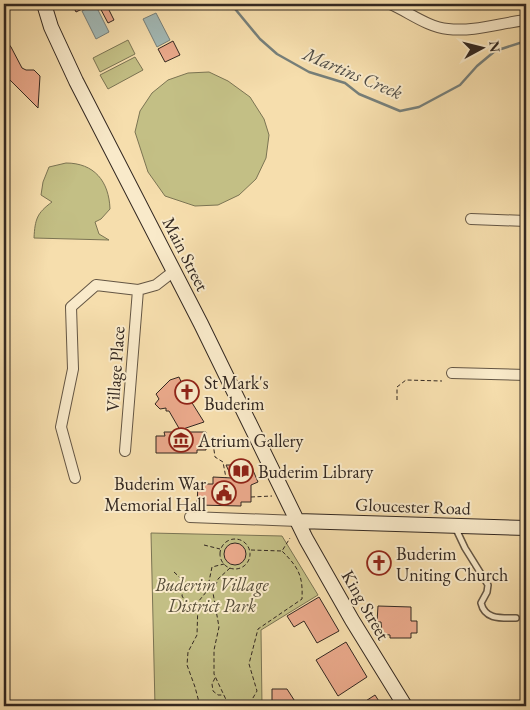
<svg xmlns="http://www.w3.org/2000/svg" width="530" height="710" font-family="'EB Garamond',serif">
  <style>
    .green { fill: #c3bf85; stroke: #7b7453 }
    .water { fill: #a2b9b6; stroke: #767f7a }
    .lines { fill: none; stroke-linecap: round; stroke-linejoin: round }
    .stream { stroke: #767f7a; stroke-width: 2.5 }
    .building { fill: #eaa98b; stroke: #332821 }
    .lane-casing { stroke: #645644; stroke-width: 8 }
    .street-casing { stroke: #645644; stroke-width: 12 }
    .secondary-casing { stroke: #332821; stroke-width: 16 }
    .path { stroke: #332821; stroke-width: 1; stroke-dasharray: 4 2.5; stroke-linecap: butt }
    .lane { stroke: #f9eaca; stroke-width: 5 }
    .street { stroke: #f9eaca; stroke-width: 10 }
    .secondary { stroke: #f9eaca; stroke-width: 14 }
    .labels { text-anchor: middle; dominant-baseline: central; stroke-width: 4; stroke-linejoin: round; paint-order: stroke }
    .street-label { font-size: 18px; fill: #332821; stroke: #f9eaca }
    .poi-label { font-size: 18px; fill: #332821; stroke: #f9eaca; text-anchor: start }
    .park-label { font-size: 18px; font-style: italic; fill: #574e3a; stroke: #f9eaca }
    .water-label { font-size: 19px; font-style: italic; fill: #4f4c46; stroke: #f9eaca }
  </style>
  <rect width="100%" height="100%" fill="#f6dead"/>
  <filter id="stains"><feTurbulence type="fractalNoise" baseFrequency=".004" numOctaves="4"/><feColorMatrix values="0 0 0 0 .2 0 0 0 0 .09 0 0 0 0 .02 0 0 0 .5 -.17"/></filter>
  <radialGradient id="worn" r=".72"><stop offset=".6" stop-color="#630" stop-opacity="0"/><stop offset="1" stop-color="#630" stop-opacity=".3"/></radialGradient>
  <!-- green -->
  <path class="green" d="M 128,40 L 135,54 L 100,72 L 93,58 Z
    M 135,57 L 143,70 L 108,89 L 100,75 Z
    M 209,72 L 228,81 L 250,97 L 264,119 L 269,135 L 266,158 L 256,179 L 239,195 L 218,205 L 195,206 L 165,196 L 148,172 L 135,132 L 140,111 L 152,93 L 168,80 L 188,73 Z
    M 66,163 C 94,163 109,181 110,209 L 101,219 L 95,222 L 99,234 L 109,240 L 34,238 C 35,219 37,213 52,202 L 41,195 L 43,182 L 49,167 Z
    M 151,533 L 282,536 L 318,595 L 261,630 L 262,706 L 155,706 Z"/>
  <!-- water -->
  <path class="water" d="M 95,4 L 109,32 L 96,39 L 82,11 Z
    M 156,13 L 170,40 L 157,47 L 143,19 Z"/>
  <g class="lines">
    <!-- stream -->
    <path class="stream" d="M 231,4 L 260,39 L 277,54 L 309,72 L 345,83 L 359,94 L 400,111 L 419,107 L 460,85 L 477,66 L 495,51 L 526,41"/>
  </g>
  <!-- building -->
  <path class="building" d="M 72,4 L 92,4 L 76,12 Z
    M 98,4 L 106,4 L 114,20 L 108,23 Z
    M 4,38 L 11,47 L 22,68 L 26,70 L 34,70 L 40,76 L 38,108 L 4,74 Z
    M 173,41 L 180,55 L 165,62 L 158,49 Z
    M 179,377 L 183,386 L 190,383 L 196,394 L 189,398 L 204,422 L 180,430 L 169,411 L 166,411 L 166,408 L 160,409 L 155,404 L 159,399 L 156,394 L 170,380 Z
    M 164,432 L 206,432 L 206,450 L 197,450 L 197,453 L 156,453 L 156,436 L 165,436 Z
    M 240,460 L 241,464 L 249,461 L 258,482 L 251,485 L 251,502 L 241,502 L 241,506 L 197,505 L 198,484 L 213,484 L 213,477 L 232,478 L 226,465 L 235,465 Z
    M224 554a11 11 0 1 1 22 0a11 11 0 1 1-22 0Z
    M 319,597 L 339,631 L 317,643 L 304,621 L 294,627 L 287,616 Z
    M 378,606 L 411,607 L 411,621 L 417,621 L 417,633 L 411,633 L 411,638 L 390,638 L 390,635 L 382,634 L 381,622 L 377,622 Z
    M 346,642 L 367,677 L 338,696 L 316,660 Z
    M 272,689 L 287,689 L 298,706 L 272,706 Z
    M 375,695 L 382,706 L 358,706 Z"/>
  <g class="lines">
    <!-- lane casing -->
    <g class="lane-casing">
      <path id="lane" d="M 456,529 L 465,548 L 488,585 L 487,592 L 481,603 C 485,620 501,618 516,618"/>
    </g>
    <!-- street casing -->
    <g class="street-casing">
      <path id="street" d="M 390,4 C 409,12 427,27 448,29 C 474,32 500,23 526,20
        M 471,219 L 526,221
        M 452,373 L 526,375
        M 125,451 L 138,290
        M 75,478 L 61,427 L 73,369 L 71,307 L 96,285 L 138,290 L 156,285 L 174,271
        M 190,517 L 298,521"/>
    </g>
    <!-- secondary casing -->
    <g class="secondary-casing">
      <path id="secondary" d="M 44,4 L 51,27 L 76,81 L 201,324 L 306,539 L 352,620 L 405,706
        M 4,5 L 5,4
        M 298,521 L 526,528"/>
    </g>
    <!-- path -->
    <path class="path" d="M 397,400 L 397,387 L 406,380 L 442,381
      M 213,443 L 215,457 L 223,462 L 226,478
      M 206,445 L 244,438
      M 251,497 L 272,496
      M220 554a15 15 0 1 1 30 0a15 15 0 1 1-30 0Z
      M 204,545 L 220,549
      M 251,550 L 282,551 L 290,538
      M 230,568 L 218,579 L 213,593 L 219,627 L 214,650 L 214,674 L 229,706 L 250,703 L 257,691 L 249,664 L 258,629 L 302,599 C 303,576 299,568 282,551
      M 174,572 C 185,582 184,582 182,596 L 187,604 L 188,609
      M 172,601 L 175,602
      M 182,606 L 197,610 L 214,605
      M 215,678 L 212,684 L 213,691 L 218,695 L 224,695
      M 200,706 L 195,687 L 187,665 L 188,652 L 197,635 L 198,602 L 207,591 L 212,567 L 224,564"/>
    <!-- lane -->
    <use href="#lane" class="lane"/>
    <!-- street -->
    <use href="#street" class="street"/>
    <!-- secondary -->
    <use href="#secondary" class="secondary"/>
  </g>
  <!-- icons -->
  <defs>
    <g id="church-ring" transform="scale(1.25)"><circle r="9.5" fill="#f9eaca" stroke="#8f2418" stroke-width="1.5"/><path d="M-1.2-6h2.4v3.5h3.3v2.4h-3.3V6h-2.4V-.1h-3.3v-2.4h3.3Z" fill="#8f2418"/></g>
    <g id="museum-ring" transform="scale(1.25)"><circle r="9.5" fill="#f9eaca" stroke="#8f2418" stroke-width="1.5"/><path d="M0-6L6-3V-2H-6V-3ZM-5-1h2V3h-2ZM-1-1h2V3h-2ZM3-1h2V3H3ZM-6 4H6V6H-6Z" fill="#8f2418"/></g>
    <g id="library-ring" transform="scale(1.25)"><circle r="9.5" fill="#f9eaca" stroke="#8f2418" stroke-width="1.5"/><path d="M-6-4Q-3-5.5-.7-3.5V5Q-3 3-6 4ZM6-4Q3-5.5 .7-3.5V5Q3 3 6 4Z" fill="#8f2418"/></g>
    <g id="civic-ring" transform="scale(1.25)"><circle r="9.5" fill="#f9eaca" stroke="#8f2418" stroke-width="1.5"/><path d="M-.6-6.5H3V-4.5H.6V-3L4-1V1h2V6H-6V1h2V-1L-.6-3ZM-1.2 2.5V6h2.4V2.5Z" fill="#8f2418"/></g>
  </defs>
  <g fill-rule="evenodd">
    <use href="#church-ring" x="187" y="392"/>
    <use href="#museum-ring" x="181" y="440"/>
    <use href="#library-ring" x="241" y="471"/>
    <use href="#civic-ring" x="224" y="493"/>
    <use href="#church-ring" x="379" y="563"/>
  </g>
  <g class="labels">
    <!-- street labels -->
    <g class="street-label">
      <text transform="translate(186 254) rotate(63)">Main Street</text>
      <text transform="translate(115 369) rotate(-86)">Village Place</text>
      <text transform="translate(413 506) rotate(2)">Gloucester Road</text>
      <text transform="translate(366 605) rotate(60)">King Street</text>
    </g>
    <!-- poi labels -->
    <g class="poi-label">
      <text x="204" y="382">St Mark's<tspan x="204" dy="21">Buderim</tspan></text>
      <text x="198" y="440">Atrium Gallery</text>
      <text x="258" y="471">Buderim Library</text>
      <text x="206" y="483" text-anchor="end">Buderim War<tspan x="206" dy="21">Memorial Hall</tspan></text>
      <text x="396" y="553">Buderim<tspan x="396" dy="21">Uniting Church</tspan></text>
    </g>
    <!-- park labels -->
    <g class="park-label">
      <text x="212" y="584">Buderim Village<tspan x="212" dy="21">District Park</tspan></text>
    </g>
    <!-- water labels -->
    <g class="water-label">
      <text transform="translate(353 73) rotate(23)">Martins Creek</text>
    </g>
  </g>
  <!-- margin -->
  <rect width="530" height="710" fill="none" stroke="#f6dead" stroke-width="20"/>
  <rect x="5" y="5" width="520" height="700" fill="none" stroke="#332821" stroke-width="2.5"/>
  <rect x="10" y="10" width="510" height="690" fill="none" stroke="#332821"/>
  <!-- north arrow -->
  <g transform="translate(482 48) rotate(83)" stroke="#f9eaca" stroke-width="4" paint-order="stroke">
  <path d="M0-4L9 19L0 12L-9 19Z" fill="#332821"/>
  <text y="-8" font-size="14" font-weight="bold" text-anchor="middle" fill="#332821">N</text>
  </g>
  <rect width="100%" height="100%" filter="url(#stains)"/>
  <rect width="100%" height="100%" fill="url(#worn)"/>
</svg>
